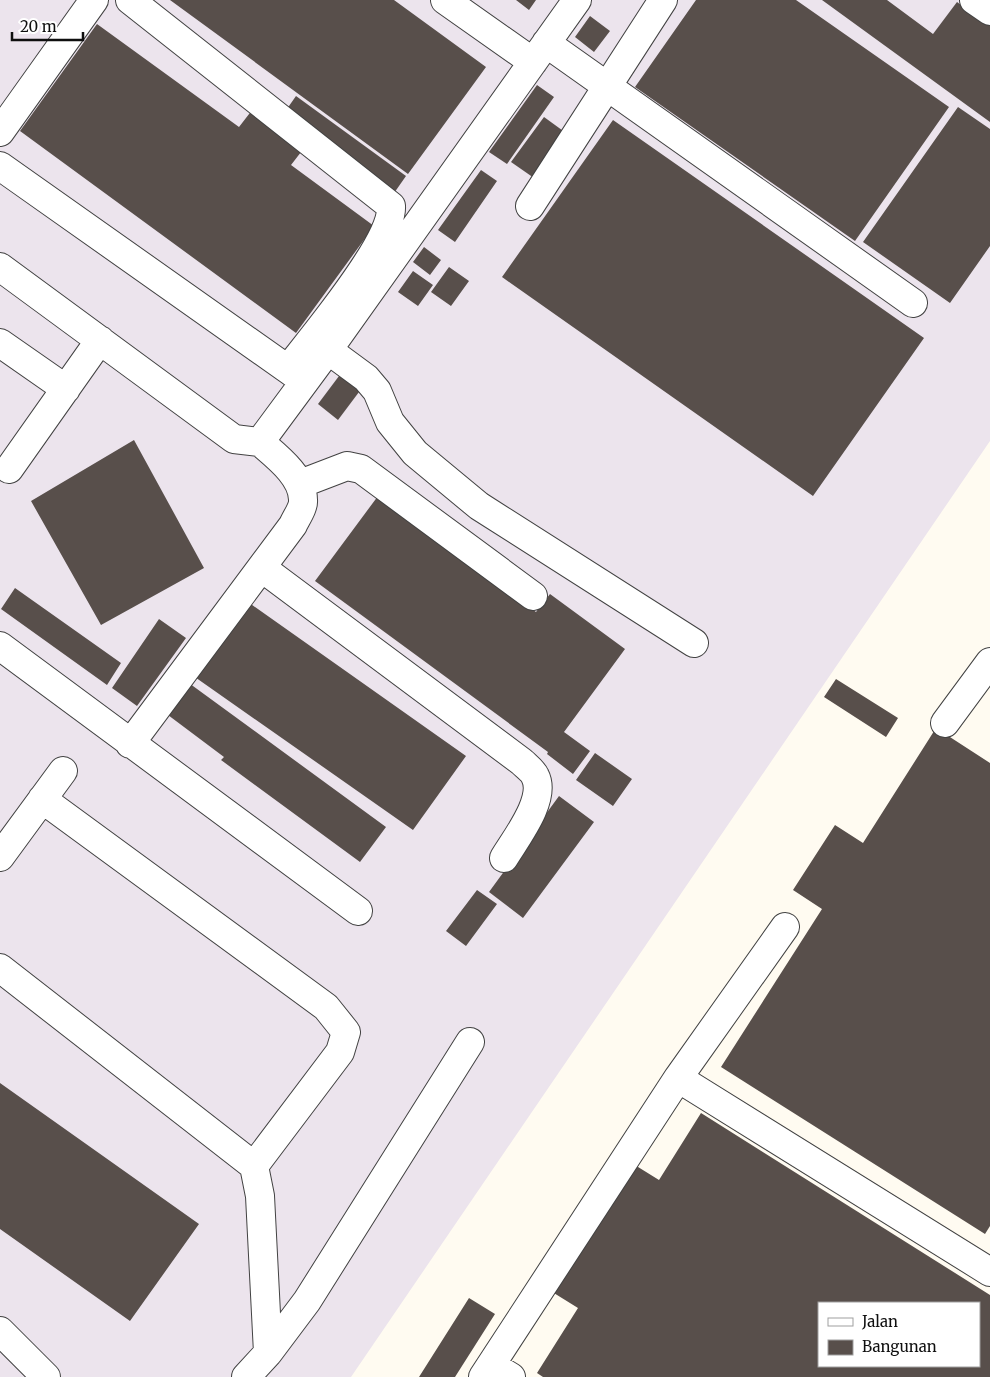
<svg xmlns="http://www.w3.org/2000/svg" width="990" height="1377" font-family="Merriweather,serif">
  <style>
    .industrial { fill: #ece4ed }
    .building { fill: #584f4b; fill-rule: evenodd }
    .lines { fill: none; stroke-linecap: round; stroke-linejoin: round }
    .minor-casing { stroke: #424242; stroke-width: 30 }
    .minor { stroke: #fff; stroke-width: 28 }
  </style>
  <rect width="100%" height="100%" fill="#fffbf1"/>
  <!-- industrial -->
  <path class="industrial" d="M 0,0 L 990,0 L 990,441 L 351,1377 L 0,1377 Z"/>
  <!-- building -->
  <path class="building" d="M 170,0 L 394,0 L 486,67 L 408,174 Z
    M 516,0 L 536,0 L 529,10 Z
    M 696,0 L 796,0 L 949,107 L 855,241 L 635,87 Z
    M 822,0 L 887,0 L 933,34 L 957,2 L 990,26 L 990,122 Z
    M 590,16 L 610,31 L 594,52 L 575,37 Z
    M 97,24 L 239,127 L 256,105 L 308,143 L 291,165 L 374,226 L 296,333 L 20,131 Z
    M 537,85 L 554,97 L 507,164 L 489,152 Z
    M 296,96 L 406,176 L 392,196 L 282,116 Z
    M 958,107 L 990,129 L 990,246 L 950,303 L 863,242 Z
    M 544,117 L 566,133 L 534,178 L 511,162 Z
    M 613,120 L 924,338 L 813,496 L 502,277 Z
    M 481,170 L 497,181 L 455,242 L 438,230 Z
    M 424,247 L 441,260 L 430,275 L 413,262 Z
    M 449,267 L 469,281 L 451,306 L 431,292 Z
    M 413,271 L 433,285 L 418,306 L 398,292 Z
    M 345,368 L 365,384 L 338,420 L 318,404 Z
    M 134,440 L 204,568 L 101,625 L 31,501 Z
    M 378,496 L 536,612 L 550,594 L 625,649 L 564,732 L 590,751 L 573,774 L 547,754 L 548,752 L 315,581 Z
    M 15,588 L 121,663 L 107,685 L 1,609 Z
    M 245,600 L 466,756 L 413,830 L 192,675 Z
    M 159,619 L 186,638 L 137,706 L 112,688 Z
    M 182,678 L 386,827 L 360,862 L 221,760 L 224,757 L 160,709 Z
    M 836,679 L 898,718 L 886,737 L 824,697 Z
    M 936,728 L 990,763 L 990,1226 L 985,1234 L 721,1067 L 822,909 L 793,890 L 835,825 L 863,843 Z
    M 595,753 L 632,779 L 613,806 L 576,780 Z
    M 559,796 L 594,822 L 523,918 L 489,892 Z
    M 477,890 L 497,904 L 466,946 L 446,931 Z
    M 0,1083 L 199,1224 L 130,1321 L 0,1229 Z
    M 701,1113 L 990,1295 L 990,1377 L 543,1377 L 537,1373 L 578,1308 L 549,1290 L 630,1162 L 659,1180 ZM 819,1303 L 979,1303 L 979,1366 L 819,1366 Z
    M 469,1298 L 495,1314 L 455,1377 L 419,1377 Z"/>
  <g class="lines">
    <!-- minor casing -->
    <g class="minor-casing">
      <path id="minor" d="M 130,0 L 391,206 C 394,241 312,338 288,369
        M 445,0 L 533,62
        M 974,0 L 990,11
        M 546,43 L 913,303
        M 0,132 L 94,0
        M 0,166 L 303,380
        M 530,206 L 663,0
        M 0,267 L 234,439 L 260,442 L 328,350 L 577,0
        M 0,343 L 66,389
        M 328,350 L 366,378 L 377,391 L 390,422 L 415,453 L 479,506 L 694,643
        M 9,469 L 100,340
        M 300,484 L 347,466 L 361,469 L 533,596
        M 262,568 L 522,762 C 526,766 533,771 535,776 C 547,799 516,838 504,858
        M 0,646 L 358,911
        M 945,723 L 990,662
        M 130,744 L 293,525 C 296,518 304,507 303,500 C 303,476 276,456 260,442
        M 42,799 L 326,1007 L 346,1032 L 340,1052 L 254,1166
        M 0,857 L 63,771
        M 0,968 L 254,1166 L 260,1196 L 268,1353
        M 678,1078 L 990,1272
        M 0,1331 L 46,1377
        M 491,1365 L 511,1377
        M 246,1377 L 268,1353 L 307,1301 L 470,1042
        M 483,1377 L 678,1078 L 785,927"/>
    </g>
    <!-- minor -->
    <use href="#minor" class="minor"/>
  </g>
  <!-- legend -->
  <rect x="818" y="1302" width="162" height="65" fill="#ffffff" stroke="#9f9f9f"/>
  <rect x="828" y="1318" width="25" height="8" fill="#ffffff" stroke="#9f9f9f"/>
  <text x="862" y="1327" font-size="15" fill="#0f0f0f">Jalan</text>
  <rect x="828" y="1340" width="25" height="15" fill="#584f4b" stroke="#9f9f9f"/>
  <text x="862" y="1352" font-size="15" fill="#0f0f0f">Bangunan</text>
  <!-- scale -->
  <path d="M12 32v8h71v-8" fill="none" stroke="#0f0f0f" stroke-width="2.5"/>
  <text x="20" y="32" font-size="15" fill="#0f0f0f" stroke="#ffffff" stroke-width="4" paint-order="stroke">20 m</text>
</svg>
